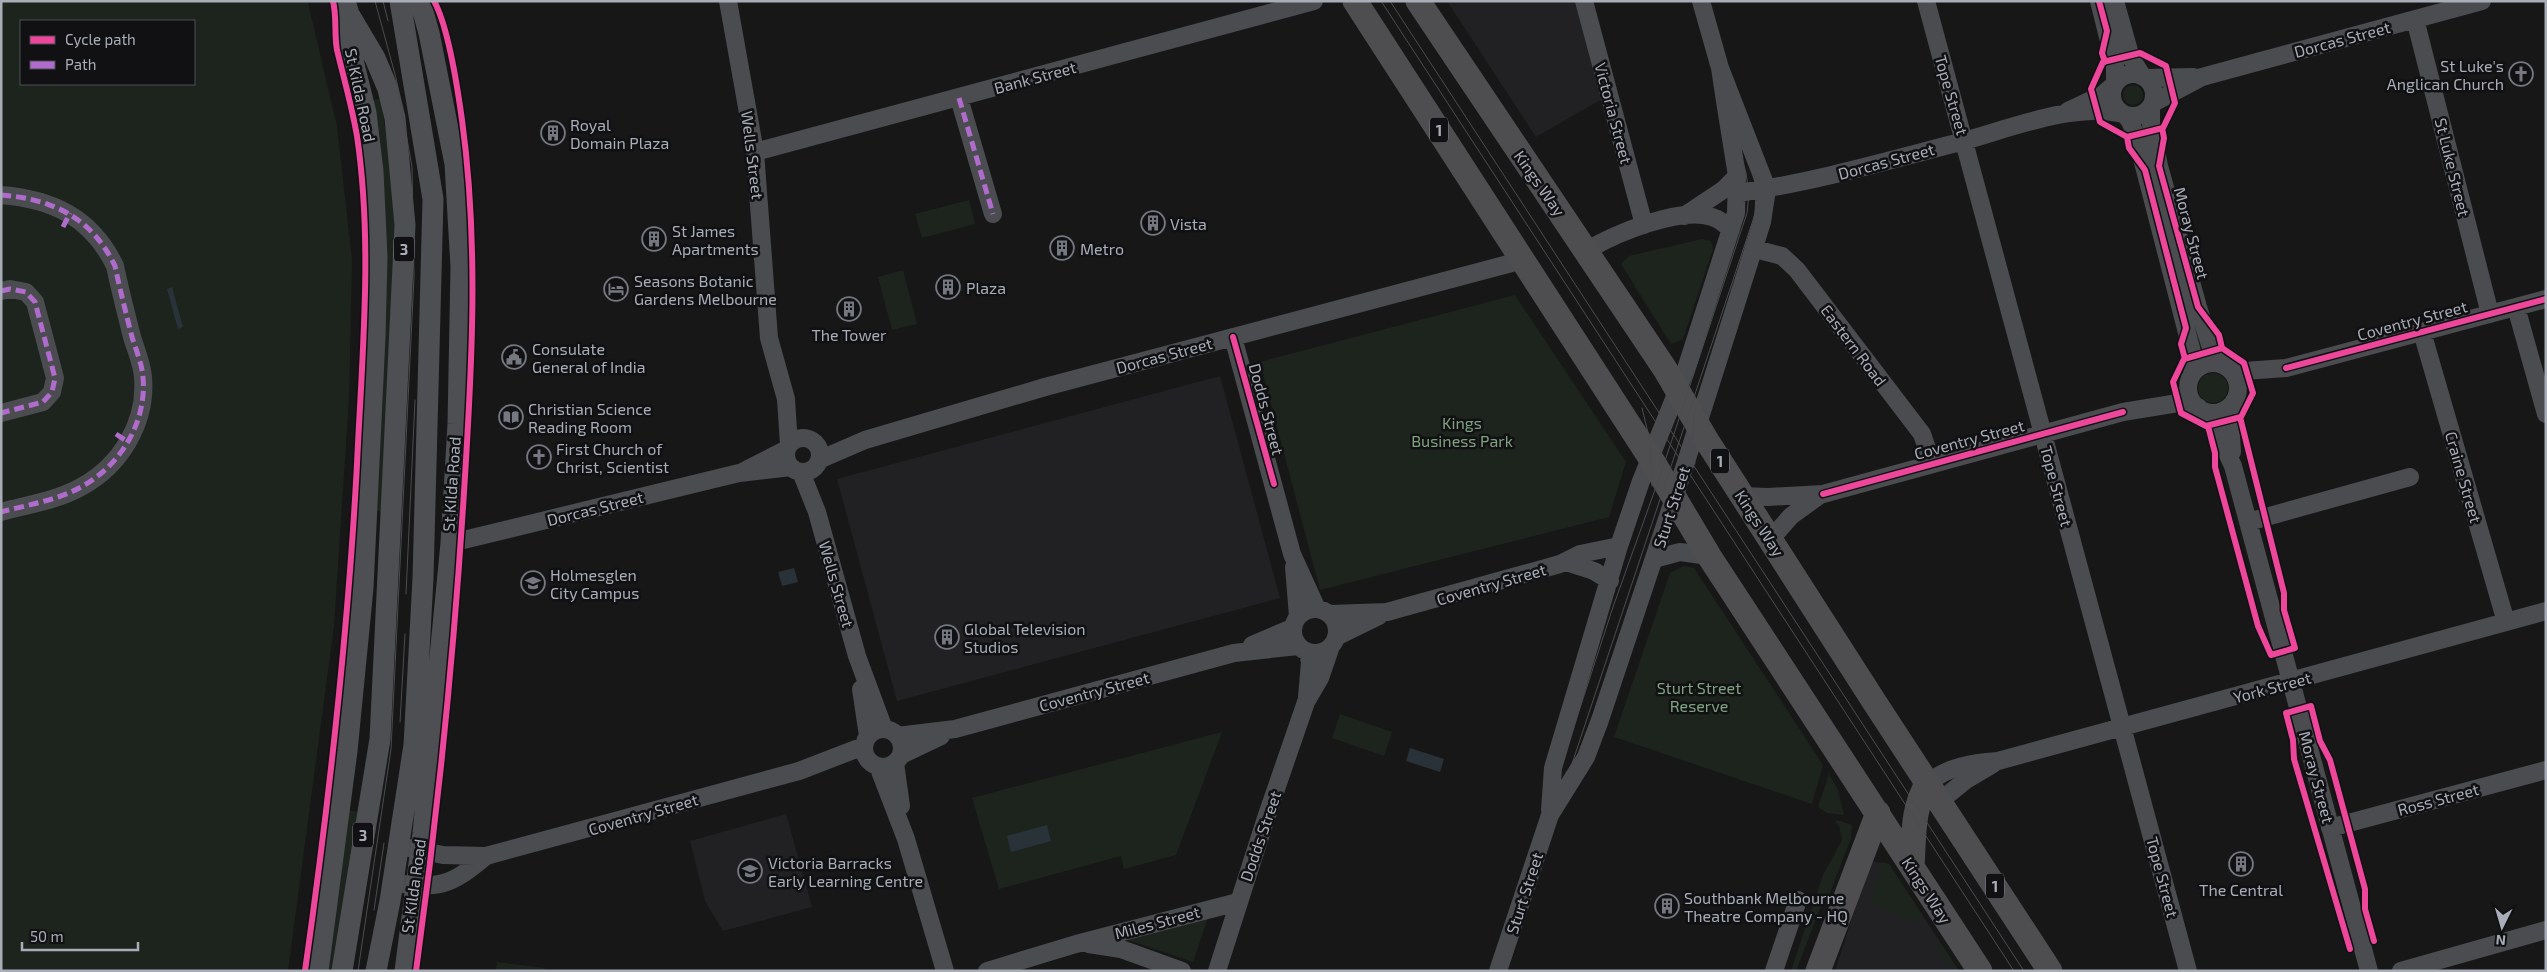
<svg xmlns="http://www.w3.org/2000/svg" width="2547" height="972" font-family="'Exo 2',sans-serif">
  <style>
    .built { fill: #212123 }
    .green { fill: #1d241e; fill-rule: evenodd }
    .water { fill: #2a3239 }
    .lines { fill: none; stroke-linecap: round; stroke-linejoin: round }
    .minor { stroke: #4b4c50; stroke-width: 18 }
    .major { stroke: #4d4f52; stroke-width: 21 }
    .highway { stroke: #4e4e51; stroke-width: 25 }
    .tram { stroke: #4b4c4f; stroke-width: 1 }
    .quiet { stroke: #b06ccc; stroke-width: 5; stroke-dasharray: 10 5; stroke-linecap: butt }
    .cycleway-casing { stroke: #111113; stroke-width: 9 }
    .cycleway { stroke: #ed469a; stroke-width: 6 }
    .labels { text-anchor: middle; dominant-baseline: central; stroke-width: 5; stroke-linejoin: round; paint-order: stroke }
    .shield { fill: #111113; stroke: #7b7e86; stroke-width: 1 }
    .shield-label { font-size: 15px; font-weight: bold; fill: #a8adb8 }
    .street-label { font-size: 16px; fill: #a8adb8; stroke: #111113 }
    .poi-label { font-size: 16px; fill: #a8adb8; stroke: #111113; text-anchor: start }
    .park-label { font-size: 16px; fill: #7fa381; stroke: #111113 }
  </style>
  <rect width="100%" height="100%" fill="#171717"/>
  <!-- built -->
  <path class="built" d="M 1447,1 L 1576,1 L 1602,99 L 1536,137 Z
    M 1220,376 L 1280,598 L 897,701 L 837,479 Z
    M 786,814 L 812,907 L 723,931 L 705,901 L 690,841 Z
    M 1870,861 L 1889,864 L 1959,971 L 1835,971 Z"/>
  <!-- green -->
  <path class="green" d="M 1,1 L 307,1 L 308,3 L 337,126 L 352,260 L 349,398 L 334,626 L 288,971 L 1,971 ZM 21,21 L 194,21 L 194,84 L 21,84 Z
    M2123 95a10 10 0 1 1 20 0a10 10 0 1 1-20 0Z
    M 381,98 L 397,221 L 381,512 L 375,510 L 370,101 Z
    M 969,200 L 975,224 L 922,238 L 915,214 Z
    M 1702,239 L 1711,241 L 1713,249 L 1683,339 L 1671,344 L 1621,264 L 1629,256 Z
    M 903,270 L 917,324 L 892,330 L 878,277 Z
    M 1515,295 L 1626,462 L 1609,517 L 1320,590 L 1260,362 Z
    M2198 388a15 15 0 1 1 30 0a15 15 0 1 1-30 0Z
    M 1684,566 L 1694,568 L 1823,765 L 1812,804 L 1614,737 L 1670,573 Z
    M 1340,714 L 1392,732 L 1384,756 L 1332,738 Z
    M 1222,732 L 1176,855 L 1124,869 L 1121,856 L 999,889 L 972,798 Z
    M 1829,774 L 1838,790 L 1844,815 L 1827,813 L 1818,807 Z
    M 348,810 L 363,813 L 338,971 L 325,971 Z
    M 1837,820 L 1852,825 L 1851,838 L 1825,906 L 1822,903 L 1796,971 L 1791,971 L 1823,875 L 1842,840 L 1839,826 L 1836,822 Z
    M 1882,862 L 1889,864 L 1923,916 L 1918,922 L 1870,904 Z
    M 1209,914 L 1193,962 L 1122,938 Z
    M 1938,939 L 1959,971 L 1954,971 L 1936,945 Z
    M 497,962 L 545,968 L 544,971 L 496,971 Z"/>
  <!-- water -->
  <path class="water" d="M 172,287 L 183,327 L 178,329 L 167,289 Z
    M 794,568 L 798,582 L 782,586 L 778,572 Z
    M 1410,748 L 1444,759 L 1440,772 L 1406,761 Z
    M 1047,825 L 1051,841 L 1011,852 L 1007,836 Z"/>
  <g class="lines">
    <!-- minor -->
    <path class="minor" d="M 728,1 L 755,152 L 769,338 L 786,399 L 789,445
      M 1584,1 L 1644,225
      M 1926,1 L 2188,971
      M 2099,1 L 2115,65 L 2115,83
      M 2115,1 L 2131,58 L 2143,77
      M 2415,19 L 2490,314
      M2112 95a21 21 0 1 1 42 0a21 21 0 1 1-42 0Z
      M 2145,78 L 2194,77
      M 959,98 L 993,214
      M 2153,103 L 2202,77 L 2482,1
      M 2151,106 L 2151,124 L 2159,166 L 2198,307 L 2212,351 L 2223,365
      M 2068,111 L 2102,95 L 2114,85
      M 2125,115 L 2130,121 L 2137,139 L 2192,352 L 2194,362 L 2192,374
      M 755,152 L 1314,1
      M 1738,193 C 1814,182 1887,161 1960,142 C 2009,129 2073,102 2123,114
      M 1,195 C 53,199 92,218 115,266 C 120,290 126,313 132,337 C 136,350 142,364 143,377 C 147,423 120,466 81,487 C 58,500 27,505 1,512
      M 1684,216 L 1723,190 L 1737,176
      M 1755,249 L 1782,256 L 1797,270 L 1922,434 L 1932,463
      M 1586,251 C 1614,234 1680,206 1712,217 C 1720,219 1726,225 1731,230
      M 1,291 L 10,289 L 26,292 L 35,302 L 55,378 L 52,392 L 43,402 L 1,413
      M 2516,307 L 2546,414
      M 2422,332 L 2506,622
      M 1233,337 L 1292,554 L 1317,609
      M2188 388a25 25 0 1 1 50 0a25 25 0 1 1-50 0Z
      M 2226,367 L 2244,371 L 2286,368 L 2546,299
      M 2198,407 L 2214,424 L 2233,466 L 2369,971
      M786 455a17 17 0 1 1 34 0a17 17 0 1 1-34 0Z
      M 2232,452 L 2230,420 L 2234,401
      M 821,459 L 865,440 L 1045,387 L 1523,260
      M 744,471 L 787,449
      M 801,472 L 817,512 L 857,656 L 884,729
      M 1743,496 L 1768,497 L 1823,494 L 2123,412 L 2178,403 L 2195,405
      M 2248,522 L 2410,477
      M 1770,540 L 1791,516 L 1820,495
      M 451,543 L 739,473 L 791,467
      M 1654,559 L 1680,552 L 1709,556
      M 1566,562 L 1594,571 L 1610,581
      M 1294,567 L 1298,616
      M1293 631a22 22 0 1 1 44 0a22 22 0 1 1-44 0Z
      M 1330,614 L 1387,612 L 1560,564 L 1580,554 L 1619,546
      M 1336,637 L 1379,616
      M 1252,645 L 1292,628
      M 861,689 L 868,736
      M 1307,697 L 1310,662 L 1308,653
      M864 748a19 19 0 1 1 38 0a19 19 0 1 1-38 0Z
      M 897,736 L 955,729 L 1234,653 L 1298,646
      M 901,755 L 941,736
      M 895,763 L 901,806
      M 878,766 L 906,839 L 945,971
      M 1928,783 C 1949,766 1972,763 1998,761 L 2546,611
      M 1940,801 L 1966,780 L 1993,764
      M 1550,810 L 1553,768 L 1619,546 L 1641,481 L 1686,369 L 1736,213 L 1737,176 L 1725,101 L 1720,68 L 1701,1
      M 2330,828 L 2546,770
      M 409,848 L 443,855 L 486,856 L 799,771 L 864,746
      M 393,883 C 441,888 449,887 486,856
      M 1089,944 L 1121,949 L 1182,971
      M 987,971 L 1076,944 L 1238,902
      M 1217,971 L 1266,818 L 1306,702 L 1320,678 L 1331,646
      M 1498,971 L 1550,815 L 1586,757 L 1600,720 L 1686,462 L 1762,222 L 1766,196 L 1764,181 L 1720,68
      M 1774,971 L 1798,900
      M 2401,971 L 2546,930"/>
    <!-- major -->
    <path class="major" d="M 318,971 L 347,751 L 363,588 L 375,337 L 377,257 L 373,171 L 366,113 L 349,44 L 349,14
      M 342,971 L 380,739 L 405,225 L 395,118 L 388,89 L 375,58 L 349,14 L 345,1
      M 376,971 L 390,901 L 414,745 L 423,578 L 433,199 L 400,1
      M 405,971 L 423,833 L 451,543 L 458,424 L 461,267 L 455,164 L 429,33 L 420,1"/>
    <!-- highway -->
    <path class="highway" d="M 1355,1 L 1653,462 L 1709,556 L 1980,971
      M 1418,1 L 1665,369 L 1707,441 L 1875,703 L 2050,971
      M 1912,866 C 1914,838 1912,807 1928,783
      M 1818,971 L 1878,813"/>
    <!-- tram -->
    <path class="tram" d="M 383,1 L 388,21
      M 1381,1 L 2014,971
      M 1390,1 L 2024,971
      M 1642,408 L 1651,445 L 1652,486
      M 1657,428 L 1661,463
      M 1695,464 L 1692,445 L 1695,407
      M 406,594 L 415,400
      M 400,722 L 405,634
      M 374,910 L 384,843
      M 358,971 L 391,749 L 414,277 L 412,167 L 396,78 L 375,1
      M 1494,971 L 1613,607 L 1661,473 L 1747,213 L 1749,194 L 1746,173 L 1697,1
      M 1503,971 L 1755,214 L 1756,191 L 1752,165 L 1705,1"/>
    <!-- quiet -->
    <path class="quiet" d="M 959,98 L 993,214
      M 1,195 C 53,199 92,218 115,266 C 120,290 126,313 132,337 C 136,350 142,364 143,377 C 147,423 120,466 81,487 C 58,500 27,505 1,512
      M 63,227 L 70,213
      M 1,291 L 10,289 L 26,292 L 35,302 L 55,378 L 52,392 L 43,402 L 1,413
      M 116,434 L 128,442"/>
    <!-- cycleway casing -->
    <g class="cycleway-casing">
      <path id="cycleway" d="M 2099,1 L 2107,31 L 2102,53 L 2105,62
        M 2140,53 L 2166,66 L 2175,103 L 2163,128 L 2127,137 L 2100,122 L 2091,89 L 2103,62 Z
        M 2162,128 L 2164,138 L 2159,166 L 2198,307 L 2219,335 L 2222,348
        M 2127,137 L 2129,148 L 2145,170 L 2186,328 L 2181,344 L 2185,359
        M 1233,337 L 1274,484
        M 2222,348 L 2244,363 L 2253,393 L 2241,417 L 2206,426 L 2181,413 L 2173,382 L 2184,359 Z
        M 2286,368 L 2546,299
        M 2208,426 L 2215,453 L 2215,467 L 2258,626 L 2271,655 L 2295,648 L 2284,610 L 2284,593 L 2240,417
        M 1823,494 L 2123,412
        M 2350,949 L 2294,759 L 2293,740 L 2286,713 L 2311,706 L 2320,741 L 2330,760 L 2365,889 L 2365,909 L 2374,941
        M 305,971 C 329,802 348,634 357,464 C 362,356 373,244 357,136 C 352,107 344,79 337,50 C 334,34 337,17 333,1
        M 416,971 C 438,812 454,653 464,492 C 472,368 479,244 462,120 C 458,91 448,26 434,1"/>
    </g>
    <!-- cycleway -->
    <use href="#cycleway" class="cycleway"/>
  </g>
  <!-- icons -->
  <defs>
    <g id="church-ring" transform="scale(1.25)"><circle r="9.5" fill="#111113" stroke="#757880" stroke-width="1.5"/><path d="M-1.2-6h2.4v3.5h3.3v2.4h-3.3V6h-2.4V-.1h-3.3v-2.4h3.3Z" fill="#757880"/></g>
    <g id="building-ring" transform="scale(1.25)"><circle r="9.5" fill="#111113" stroke="#757880" stroke-width="1.5"/><path d="M-4-6H4V6H1V3H-1V6H-4ZM-2.5-4.3h1.7v1.8h-1.7ZM.8-4.3h1.7v1.8H.8ZM-2.5-1h1.7V.8h-1.7ZM.8-1h1.7V.8H.8Z" fill="#757880"/></g>
    <g id="hotel-ring" transform="scale(1.25)"><circle r="9.5" fill="#111113" stroke="#757880" stroke-width="1.5"/><path d="M-6-4.5h1.5V1H6V5H4.5V3h-9V5H-6ZM-4 0a1.8 1.8 0 1 1 3.6 0ZM.5 0V-2.5h3Q6-2.5 6 0Z" fill="#757880"/></g>
    <g id="civic-ring" transform="scale(1.25)"><circle r="9.5" fill="#111113" stroke="#757880" stroke-width="1.5"/><path d="M-.6-6.5H3V-4.5H.6V-3L4-1V1h2V6H-6V1h2V-1L-.6-3ZM-1.2 2.5V6h2.4V2.5Z" fill="#757880"/></g>
    <g id="library-ring" transform="scale(1.25)"><circle r="9.5" fill="#111113" stroke="#757880" stroke-width="1.5"/><path d="M-6-4Q-3-5.5-.7-3.5V5Q-3 3-6 4ZM6-4Q3-5.5 .7-3.5V5Q3 3 6 4Z" fill="#757880"/></g>
    <g id="university-ring" transform="scale(1.25)"><circle r="9.5" fill="#111113" stroke="#757880" stroke-width="1.5"/><path d="M0-5L7-2L0 1L-7-2ZM-4 1L0 2.5L4 1V4Q0 6-4 4Z" fill="#757880"/></g>
    <g id="school-ring" transform="scale(1.25)"><circle r="9.5" fill="#111113" stroke="#757880" stroke-width="1.5"/><path d="M0-5L7-2L0 1L-7-2ZM-4 1L0 2.5L4 1V4Q0 6-4 4Z" fill="#757880"/></g>
  </defs>
  <g fill-rule="evenodd">
    <use href="#church-ring" x="2521" y="74"/>
    <use href="#building-ring" x="553" y="133"/>
    <use href="#building-ring" x="1153" y="223"/>
    <use href="#building-ring" x="654" y="239"/>
    <use href="#building-ring" x="1062" y="248"/>
    <use href="#building-ring" x="948" y="287"/>
    <use href="#hotel-ring" x="616" y="289"/>
    <use href="#building-ring" x="849" y="309"/>
    <use href="#civic-ring" x="514" y="357"/>
    <use href="#library-ring" x="511" y="417"/>
    <use href="#church-ring" x="539" y="457"/>
    <use href="#university-ring" x="533" y="583"/>
    <use href="#building-ring" x="947" y="637"/>
    <use href="#building-ring" x="2241" y="864"/>
    <use href="#school-ring" x="750" y="871"/>
    <use href="#building-ring" x="1667" y="906"/>
  </g>
  <g class="labels">
    <!-- shield labels -->
    <g class="shield">
      <rect x="1430" y="117.5" width="18" height="25" rx="4"/>
      <rect x="394" y="236.5" width="20" height="25" rx="4"/>
      <rect x="1711" y="448.5" width="18" height="25" rx="4"/>
      <rect x="353" y="822.5" width="20" height="25" rx="4"/>
      <rect x="1986" y="873.5" width="18" height="25" rx="4"/>
    </g>
    <g class="shield-label">
      <text x="1439" y="130">1</text>
      <text x="404" y="249">3</text>
      <text x="1720" y="461">1</text>
      <text x="363" y="835">3</text>
      <text x="1995" y="886">1</text>
    </g>
    <!-- street labels -->
    <g class="street-label">
      <text transform="translate(2342 39) rotate(-15)">Dorcas Street</text>
      <text transform="translate(1035 77) rotate(-15)">Bank Street</text>
      <text transform="translate(361 95) rotate(78)">St Kilda Road</text>
      <text transform="translate(1952 95) rotate(74)">Tope Street</text>
      <text transform="translate(1614 113) rotate(75)">Victoria Street</text>
      <text transform="translate(753 155) rotate(83)">Wells Street</text>
      <text transform="translate(1886 161) rotate(-15)">Dorcas Street</text>
      <text transform="translate(2453 167) rotate(76)">St Luke Street</text>
      <text transform="translate(1540 183) rotate(55)">Kings Way</text>
      <text transform="translate(2192 233) rotate(75)">Moray Street</text>
      <text transform="translate(2412 320) rotate(-15)">Coventry Street</text>
      <text transform="translate(1854 345) rotate(53)">Eastern Road</text>
      <text transform="translate(1164 355) rotate(-15)">Dorcas Street</text>
      <text transform="translate(1267 409) rotate(75)">Dodds Street</text>
      <text transform="translate(1969 439) rotate(-15)">Coventry Street</text>
      <text transform="translate(2464 477) rotate(74)">Craine Street</text>
      <text transform="translate(451 484) rotate(-86)">St Kilda Road</text>
      <text transform="translate(2057 486) rotate(75)">Tope Street</text>
      <text transform="translate(1671 507) rotate(-72)">Sturt Street</text>
      <text transform="translate(595 508) rotate(-14)">Dorcas Street</text>
      <text transform="translate(1760 523) rotate(57)">Kings Way</text>
      <text transform="translate(837 584) rotate(74)">Wells Street</text>
      <text transform="translate(1491 584) rotate(-16)">Coventry Street</text>
      <text transform="translate(2272 687) rotate(-15)">York Street</text>
      <text transform="translate(1094 691) rotate(-15)">Coventry Street</text>
      <text transform="translate(2317 777) rotate(75)">Moray Street</text>
      <text transform="translate(2438 799) rotate(-15)">Ross Street</text>
      <text transform="translate(643 814) rotate(-16)">Coventry Street</text>
      <text transform="translate(1260 836) rotate(-71)">Dodds Street</text>
      <text transform="translate(2163 877) rotate(75)">Tope Street</text>
      <text transform="translate(413 886) rotate(-82)">St Kilda Road</text>
      <text transform="translate(1927 890) rotate(57)">Kings Way</text>
      <text transform="translate(1524 893) rotate(-72)">Sturt Street</text>
      <text transform="translate(1157 922) rotate(-15)">Miles Street</text>
    </g>
    <!-- poi labels -->
    <g class="poi-label">
      <text x="2504" y="65" text-anchor="end">St Luke's<tspan x="2504" dy="18">Anglican Church</tspan></text>
      <text x="570" y="124">Royal<tspan x="570" dy="18">Domain Plaza</tspan></text>
      <text x="1170" y="223">Vista</text>
      <text x="672" y="230">St James<tspan x="672" dy="18">Apartments</tspan></text>
      <text x="1080" y="248">Metro</text>
      <text x="634" y="280">Seasons Botanic<tspan x="634" dy="18">Gardens Melbourne</tspan></text>
      <text x="966" y="287">Plaza</text>
      <text x="849" y="334" text-anchor="middle">The Tower</text>
      <text x="532" y="348">Consulate<tspan x="532" dy="18">General of India</tspan></text>
      <text x="528" y="408">Christian Science<tspan x="528" dy="18">Reading Room</tspan></text>
      <text x="556" y="448">First Church of<tspan x="556" dy="18">Christ, Scientist</tspan></text>
      <text x="550" y="574">Holmesglen<tspan x="550" dy="18">City Campus</tspan></text>
      <text x="964" y="628">Global Television<tspan x="964" dy="18">Studios</tspan></text>
      <text x="768" y="862">Victoria Barracks<tspan x="768" dy="18">Early Learning Centre</tspan></text>
      <text x="2241" y="889" text-anchor="middle">The Central</text>
      <text x="1684" y="897">Southbank Melbourne<tspan x="1684" dy="18">Theatre Company - HQ</tspan></text>
    </g>
    <!-- park labels -->
    <g class="park-label">
      <text x="1462" y="422">Kings<tspan x="1462" dy="18">Business Park</tspan></text>
      <text x="1699" y="687">Sturt Street<tspan x="1699" dy="18">Reserve</tspan></text>
    </g>
  </g>
  <!-- border -->
  <rect width="2547" height="972" fill="none" stroke="#a8adb8" stroke-width="5"/>
  <!-- legend -->
  <rect x="20" y="20" width="175" height="65" fill="#111113" stroke="#4d4f55"/>
  <rect x="30" y="36" width="25" height="8" fill="#ed469a" stroke="#4d4f55"/>
  <text x="65" y="45" font-size="15" fill="#a8adb8">Cycle path</text>
  <rect x="30" y="61" width="25" height="8" fill="#b06ccc" stroke="#4d4f55"/>
  <text x="65" y="70" font-size="15" fill="#a8adb8">Path</text>
  <!-- north arrow -->
  <g transform="translate(2502 927) rotate(185)" stroke="#111113" stroke-width="4" paint-order="stroke">
  <path d="M0-4L9 19L0 12L-9 19Z" fill="#a8adb8"/>
  <text y="-8" font-size="14" font-weight="bold" text-anchor="middle" fill="#a8adb8">N</text>
  </g>
  <!-- scale -->
  <path d="M22 942v8h116v-8" fill="none" stroke="#a8adb8" stroke-width="2.5"/>
  <text x="30" y="942" font-size="15" fill="#a8adb8" stroke="#111113" stroke-width="4" paint-order="stroke">50 m</text>
</svg>
